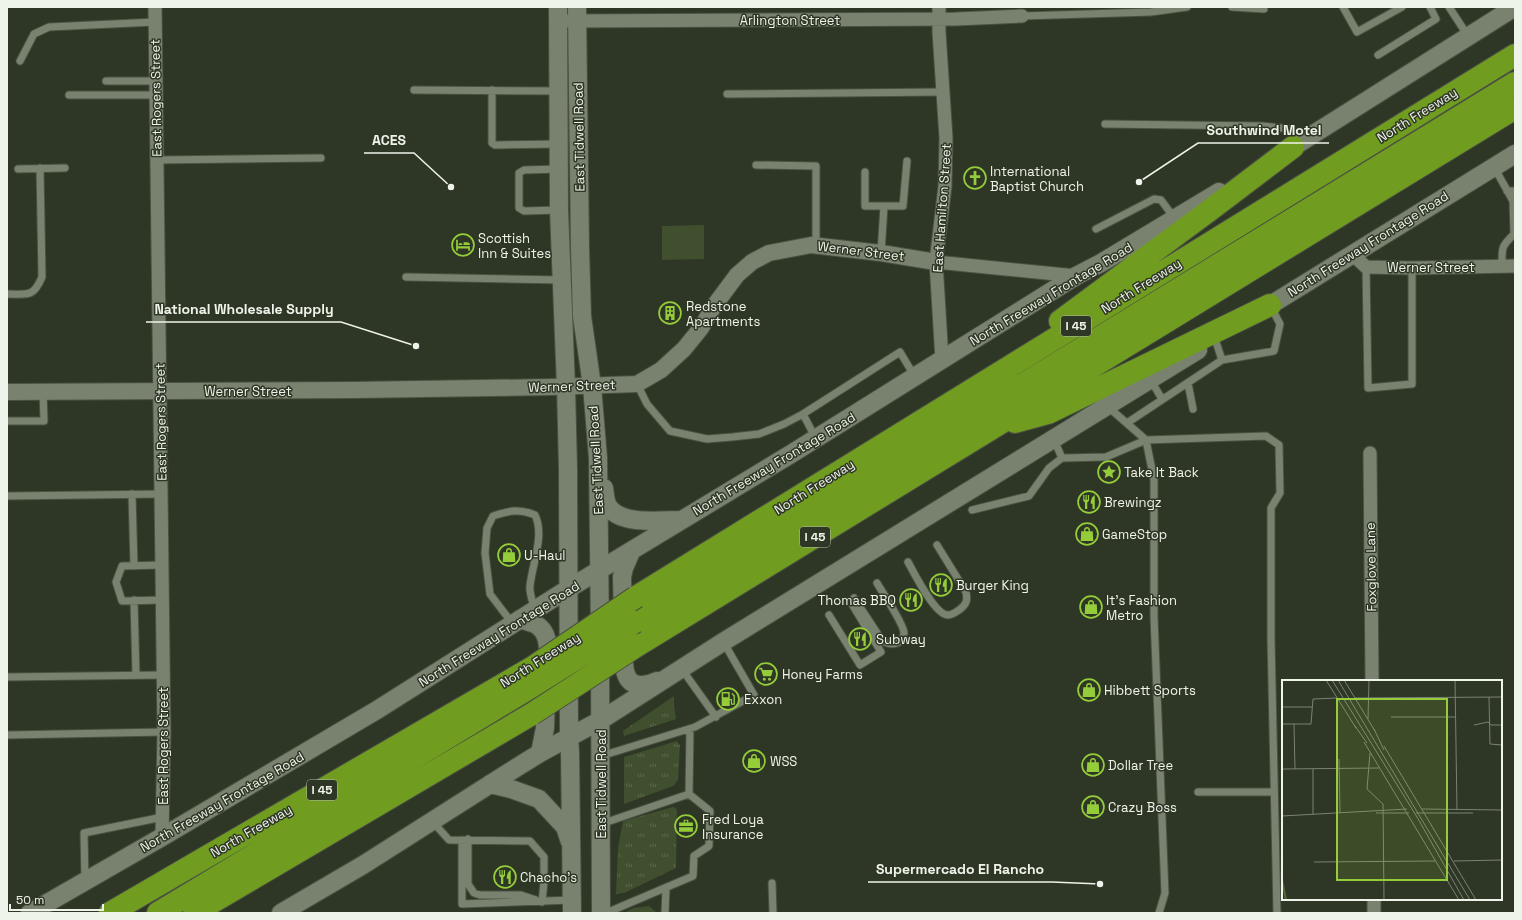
<svg xmlns="http://www.w3.org/2000/svg" width="1522" height="920" font-family="'Space Grotesk',sans-serif">
  <style>
    .grass { fill: url(#grass-tufts) }
    .park { fill: #404f2e }
    .lines { fill: none; stroke-linecap: round; stroke-linejoin: round }
    .service-casing { stroke: #4a5143; stroke-width: 9 }
    .minor-casing { stroke: #4a5143; stroke-width: 15 }
    .tertiary-casing { stroke: #4a5143; stroke-width: 18 }
    .secondary-casing { stroke: #4a5143; stroke-width: 20 }
    .motorway-casing { stroke: #4a5143; stroke-width: 24 }
    .service { stroke: #79826f; stroke-width: 7 }
    .minor { stroke: #79826f; stroke-width: 13 }
    .tertiary { stroke: #79826f; stroke-width: 16 }
    .secondary { stroke: #79826f; stroke-width: 18 }
    .motorway { stroke: #709d1f; stroke-width: 22 }
    .motorway-bridge-casing { stroke: #4a5143; stroke-width: 24; stroke-linecap: butt }
    .motorway-bridge { stroke: #709d1f; stroke-width: 22 }
    .labels { text-anchor: middle; dominant-baseline: central; stroke-width: 3; stroke-linejoin: round; paint-order: stroke }
    .shield { fill: #2e3625; stroke: #b5bbaf; stroke-width: 1 }
    .shield-label { font-size: 12px; font-weight: bold; fill: #eff4ea }
    .street-label { font-size: 13px; fill: #eff4ea; stroke: #2e3625 }
    .poi-label { font-size: 13px; fill: #eff4ea; stroke: #2e3625; text-anchor: start }
    .inset-river { fill: none; stroke: #536937; stroke-width: 2 }
    .inset-road { fill: none; stroke: #7b8274; stroke-width: 1 }
    .view { fill: #95cc3a; fill-opacity: 0.15; stroke: #95cc3a; stroke-width: 2 }
    .inset-edge { fill: none; stroke: #eff4ea; stroke-width: 2 }
    .leader { fill: none; stroke: #eff4ea; stroke-width: 1.5 }
    .callout-dot { fill: #eff4ea; stroke: #2e3625; stroke-width: 1.5 }
    .callout-label { font-size: 14px; text-anchor: middle; font-weight: bold; fill: #eff4ea; stroke: #2e3625; stroke-width: 3; stroke-linejoin: round; paint-order: stroke }
  </style>
  <defs>
    <pattern id="grass-tufts" width="24" height="20" patternUnits="userSpaceOnUse"><rect width="24" height="20" fill="#404f2e"/><path d="M3 7l-1-3M5 7V3M7 7l1-3M15 17l-1-3M17 17v-4M19 17l1-3" fill="none" stroke="#5c694c"/></pattern>
  </defs>
  <rect width="100%" height="100%" fill="#2e3625"/>
  <!-- grass -->
  <path class="grass" d="M 674,696 L 674,705 L 676,719 L 624,736 L 623,731 Z
    M 677,741 L 678,744 L 680,745 L 678,780 L 673,786 L 624,804 L 624,757 Z
    M 673,807 L 676,808 L 677,811 L 676,868 L 624,893 L 616,894 L 618,848 L 623,821 Z
    M 649,906 L 657,913 L 624,913 L 633,908 Z"/>
  <!-- park -->
  <path class="park" d="M 704,225 L 704,259 L 662,260 L 662,226 Z"/>
  <g class="lines">
    <!-- service casing -->
    <g class="service-casing">
      <path id="service" d="M 1232,7 L 1264,9
        M 1343,7 L 1357,32 L 1402,7
        M 1449,7 L 1468,36
        M 1022,16 L 1151,12 L 1187,7
        M 1378,55 L 1436,19 L 1430,7
        M 20,61 L 34,34 L 49,27 L 155,22
        M 106,81 L 156,81
        M 414,90 L 558,91
        M 492,90 L 492,143 L 495,145 L 559,144
        M 727,94 L 943,92
        M 69,95 L 156,95
        M 1105,124 L 1262,126 L 1291,129 L 1297,144
        M 157,160 L 321,158
        M 756,165 L 816,166 L 816,245
        M 1494,167 L 1513,201 L 1514,234 C 1501,247 1502,247 1502,266
        M 18,169 L 65,168
        M 865,172 L 865,206 L 884,206
        M 1507,191 L 1515,191
        M 559,210 L 524,211 L 519,208 L 519,173 L 524,170 L 559,169
        M 1096,229 L 1154,199 L 1161,200 L 1175,219
        M 881,253 L 884,206 L 903,206 L 907,161
        M 1366,267 L 1368,388 L 1412,384 L 1412,268
        M 406,277 L 562,280
        M 7,294 C 28,294 33,298 42,277 L 40,168
        M 1215,339 L 1222,360 L 1274,351 L 1280,324 L 1271,307
        M 1150,379 L 1162,399
        M 1188,383 L 1193,409
        M 637,384 L 647,404 L 670,431 L 707,439 L 732,437 L 759,434 L 784,424 L 803,414 L 900,352 L 915,377
        M 1107,406 L 1146,440 L 1154,480 L 1154,617 L 1165,893 L 1159,913
        M 803,414 L 816,439
        M 7,421 L 44,421 L 43,392
        M 1127,423 L 1222,360
        M 1054,440 L 1062,458
        M 132,494 L 134,566
        M 7,496 L 162,494
        M 972,510 L 1029,496 L 1049,468 L 1062,458 L 1106,457 L 1146,440 L 1266,436 L 1279,445 L 1280,493 L 1271,508 L 1271,639 L 1277,913
        M 908,562 C 914,573 935,615 948,615 C 952,615 956,612 959,610 C 966,605 968,601 966,592 L 937,545
        M 162,565 L 122,566 L 116,582 L 122,601 L 163,600
        M 854,598 L 881,639 C 889,646 903,646 904,633 C 904,624 882,592 877,583
        M 134,600 L 136,675
        M 829,615 L 860,665 L 881,652 L 850,601
        M 512,623 L 490,594 L 485,553 L 487,528 L 493,516 C 509,511 519,508 535,515 C 545,535 532,565 530,586 C 529,593 533,603 535,610
        M 681,668 L 716,717
        M 7,677 L 164,675
        M 7,735 L 164,732
        M 601,756 L 695,727 L 754,695 L 724,643
        M 1198,792 L 1274,792
        M 432,821 L 449,840 L 530,841 L 544,857 L 544,882 L 542,902
        M 601,824 L 689,794
        M 468,839 L 468,884 L 474,893 L 480,895 L 521,895 L 536,900
        M 462,840 L 462,904 L 572,900
        M 85,880 L 84,833 L 163,817
        M 772,883 L 773,913
        M 606,913 L 693,876 L 694,856 L 709,846 L 710,811 L 689,794 L 690,729
        M 665,913 L 666,888"/>
    </g>
    <!-- minor casing -->
    <g class="minor-casing">
      <path id="minor" d="M 155,7 L 164,732 L 162,837
        M 939,7 L 939,32 L 946,138 L 945,186 L 936,262 L 942,360
        M 568,21 L 956,19 L 1022,16
        M 1352,254 L 1366,267 L 1412,268 L 1515,266
        M 936,262 L 1076,276
        M 1370,453 L 1372,681
        M 1374,899 L 1374,913"/>
    </g>
    <!-- tertiary casing -->
    <g class="tertiary-casing">
      <path id="tertiary" d="M 7,392 L 354,390 L 551,387 L 637,384 L 661,370 L 684,349 L 701,328 L 714,306 L 737,275 L 752,262 L 769,253 L 811,245 L 881,253 L 936,262"/>
    </g>
    <!-- secondary casing -->
    <g class="secondary-casing">
      <path id="secondary" d="M 558,7 L 559,210 L 566,387 L 568,469 L 569,738 L 570,752 L 572,913
        M 577,7 L 580,248 L 582,316 L 592,386 L 598,458 L 600,633
        M 1282,154 L 1515,7
        M 1259,312 L 1515,154
        M 604,488 C 605,493 605,501 608,506 C 620,526 662,520 682,520
        M 623,618 L 622,577 L 624,568 L 631,552
        M 520,619 C 525,621 531,622 535,624 C 551,632 548,653 548,667
        M 624,643 C 624,657 620,686 642,685 C 647,685 653,683 657,681
        M 600,659 L 601,913
        M 540,753 L 545,728 L 546,695
        M 490,784 L 511,789 L 539,799 L 565,827 L 570,842
        M 30,913 L 162,837 L 377,710 L 568,589 L 791,454 L 1076,276 L 1101,263 L 1219,192
        M 281,913 L 363,865 L 503,776 L 540,753 L 601,720 L 723,642 L 1198,350"/>
    </g>
    <!-- motorway casing -->
    <g class="motorway-casing">
      <path id="motorway" d="M 1060,321 L 1210,210 L 1293,147
        M 1015,422 L 1048,413 L 1270,305
        M 636,597 L 1515,55
        M 635,622 L 1515,83
        M 638,645 L 1515,108
        M 110,913 L 533,667
        M 158,913 L 531,687
        M 194,913 L 532,714"/>
    </g>
    <!-- service -->
    <use href="#service" class="service"/>
    <!-- minor -->
    <use href="#minor" class="minor"/>
    <!-- tertiary -->
    <use href="#tertiary" class="tertiary"/>
    <!-- secondary -->
    <use href="#secondary" class="secondary"/>
    <!-- motorway -->
    <use href="#motorway" class="motorway"/>
    <!-- motorway-bridge casing -->
    <g class="motorway-bridge-casing">
      <path id="motorway-bridge" d="M 533,667 L 636,597
        M 531,687 L 635,622
        M 532,714 L 638,645"/>
    </g>
    <!-- motorway-bridge -->
    <use href="#motorway-bridge" class="motorway-bridge"/>
  </g>
  <!-- icons -->
  <defs>
    <g id="church-ring" transform="scale(1.15)"><circle r="9.5" fill="#2e3625" stroke="#95cc3a" stroke-width="1.5"/><path d="M-1.2-6h2.4v3.5h3.3v2.4h-3.3V6h-2.4V-.1h-3.3v-2.4h3.3Z" fill="#95cc3a"/></g>
    <g id="hotel-ring" transform="scale(1.15)"><circle r="9.5" fill="#2e3625" stroke="#95cc3a" stroke-width="1.5"/><path d="M-6-4.5h1.5V1H6V5H4.5V3h-9V5H-6ZM-4 0a1.8 1.8 0 1 1 3.6 0ZM.5 0V-2.5h3Q6-2.5 6 0Z" fill="#95cc3a"/></g>
    <g id="building-ring" transform="scale(1.15)"><circle r="9.5" fill="#2e3625" stroke="#95cc3a" stroke-width="1.5"/><path d="M-4-6H4V6H1V3H-1V6H-4ZM-2.5-4.3h1.7v1.8h-1.7ZM.8-4.3h1.7v1.8H.8ZM-2.5-1h1.7V.8h-1.7ZM.8-1h1.7V.8H.8Z" fill="#95cc3a"/></g>
    <g id="sight-ring" transform="scale(1.15)"><circle r="9.5" fill="#2e3625" stroke="#95cc3a" stroke-width="1.5"/><path d="M0-6L1.8-2.2L6-1.7L2.9 1.2L3.7 5.4L0 3.3L-3.7 5.4L-2.9 1.2L-6-1.7L-1.8-2.2Z" fill="#95cc3a"/></g>
    <g id="restaurant-ring" transform="scale(1.15)"><circle r="9.5" fill="#2e3625" stroke="#95cc3a" stroke-width="1.5"/><path d="M-5-6h1v4h1v-4h1v4h1v-4h1v5L-1.5 .5V6h-2V.5L-5-1ZM5-6V6H3V1.5H1.5Q1.5-4 5-6Z" fill="#95cc3a"/></g>
    <g id="shop-ring" transform="scale(1.15)"><circle r="9.5" fill="#2e3625" stroke="#95cc3a" stroke-width="1.5"/><path d="M-5-2.5h2.3a2.7 3.5 0 0 1 5.4 0H5L5.5 6h-11ZM-1.5-2.5h3a1.5 2.3 0 0 0-3 0Z" fill="#95cc3a"/></g>
    <g id="supermarket-ring" transform="scale(1.15)"><circle r="9.5" fill="#2e3625" stroke="#95cc3a" stroke-width="1.5"/><path d="M-6-5.5h2.5l.6 2H6L4.5 2H-2.5L-4.4-4H-6ZM-1.5 3.2a1.3 1.3 0 1 0 .1 0ZM3 3.2a1.3 1.3 0 1 0 .1 0Z" fill="#95cc3a"/></g>
    <g id="fuel-ring" transform="scale(1.15)"><circle r="9.5" fill="#2e3625" stroke="#95cc3a" stroke-width="1.5"/><path d="M-5.5-6h7V0h2V4h1.3V-2.5L3-4.5l.8-.8L6-3V5H2.5V1h-1V6h-7ZM-4.2-4.7v3.2H.2V-4.7Z" fill="#95cc3a"/></g>
    <g id="office-ring" transform="scale(1.15)"><circle r="9.5" fill="#2e3625" stroke="#95cc3a" stroke-width="1.5"/><path d="M-6-3h4V-5.5h4V-3h4V5H-6ZM-1-4.5V-3h2v-1.5ZM-6 0V1H6V0Z" fill="#95cc3a"/></g>
  </defs>
  <g fill-rule="evenodd">
    <use href="#church-ring" x="975" y="178"/>
    <use href="#hotel-ring" x="463" y="245"/>
    <use href="#building-ring" x="670" y="313"/>
    <use href="#sight-ring" x="1109" y="472"/>
    <use href="#restaurant-ring" x="1089" y="502"/>
    <use href="#shop-ring" x="1087" y="534"/>
    <use href="#shop-ring" x="509" y="555"/>
    <use href="#restaurant-ring" x="941" y="585"/>
    <use href="#restaurant-ring" x="911" y="600"/>
    <use href="#shop-ring" x="1091" y="607"/>
    <use href="#restaurant-ring" x="860" y="639"/>
    <use href="#supermarket-ring" x="766" y="674"/>
    <use href="#shop-ring" x="1089" y="690"/>
    <use href="#fuel-ring" x="728" y="699"/>
    <use href="#shop-ring" x="754" y="761"/>
    <use href="#shop-ring" x="1093" y="765"/>
    <use href="#shop-ring" x="1093" y="807"/>
    <use href="#office-ring" x="686" y="826"/>
    <use href="#restaurant-ring" x="505" y="877"/>
  </g>
  <g class="labels">
    <!-- shield labels -->
    <g class="shield">
      <rect x="1061" y="316" width="30" height="20" rx="3"/>
      <rect x="800" y="527" width="30" height="20" rx="3"/>
      <rect x="307" y="780" width="30" height="20" rx="3"/>
    </g>
    <g class="shield-label">
      <text x="1076" y="326">I 45</text>
      <text x="815" y="537">I 45</text>
      <text x="322" y="790">I 45</text>
    </g>
    <!-- street labels -->
    <g class="street-label">
      <text x="790" y="20">Arlington Street</text>
      <text transform="translate(156 98) rotate(-91)">East Rogers Street</text>
      <text transform="translate(1417 115) rotate(-32)">North Freeway</text>
      <text transform="translate(579 137) rotate(-91)">East Tidwell Road</text>
      <text transform="translate(942 208) rotate(-86)">East Hamilton Street</text>
      <text transform="translate(1368 244) rotate(-32)">North Freeway Frontage Road</text>
      <text transform="translate(861 251) rotate(7)">Werner Street</text>
      <text x="1431" y="267">Werner Street</text>
      <text transform="translate(1141 286) rotate(-32)">North Freeway</text>
      <text transform="translate(1051 294) rotate(-31)">North Freeway Frontage Road</text>
      <text transform="translate(572 386) rotate(-2)">Werner Street</text>
      <text x="248" y="391">Werner Street</text>
      <text transform="translate(161 422) rotate(-91)">East Rogers Street</text>
      <text transform="translate(596 460) rotate(-93)">East Tidwell Road</text>
      <text transform="translate(774 464) rotate(-31)">North Freeway Frontage Road</text>
      <text transform="translate(814 487) rotate(-32)">North Freeway</text>
      <text transform="translate(1371 567) rotate(-91)">Foxglove Lane</text>
      <text transform="translate(499 634) rotate(-32)">North Freeway Frontage Road</text>
      <text transform="translate(540 660) rotate(-32)">North Freeway</text>
      <text transform="translate(163 746) rotate(-90)">East Rogers Street</text>
      <text transform="translate(601 784) rotate(-90)">East Tidwell Road</text>
      <text transform="translate(222 802) rotate(-30)">North Freeway Frontage Road</text>
      <text transform="translate(251 831) rotate(-30)">North Freeway</text>
    </g>
    <!-- poi labels -->
    <g class="poi-label">
      <text x="990" y="171">International<tspan x="990" dy="15">Baptist Church</tspan></text>
      <text x="478" y="238">Scottish<tspan x="478" dy="15">Inn &amp; Suites</tspan></text>
      <text x="686" y="306">Redstone<tspan x="686" dy="15">Apartments</tspan></text>
      <text x="1124" y="472">Take It Back</text>
      <text x="1104" y="502">Brewingz</text>
      <text x="1102" y="534">GameStop</text>
      <text x="524" y="555">U-Haul</text>
      <text x="956" y="585">Burger King</text>
      <text x="896" y="600" text-anchor="end">Thomas BBQ</text>
      <text x="1106" y="600">It's Fashion<tspan x="1106" dy="15">Metro</tspan></text>
      <text x="876" y="639">Subway</text>
      <text x="782" y="674">Honey Farms</text>
      <text x="1104" y="690">Hibbett Sports</text>
      <text x="744" y="699">Exxon</text>
      <text x="770" y="761">WSS</text>
      <text x="1108" y="765">Dollar Tree</text>
      <text x="1108" y="807">Crazy Boss</text>
      <text x="702" y="819">Fred Loya<tspan x="702" dy="15">Insurance</tspan></text>
      <text x="520" y="877">Chacho's</text>
    </g>
  </g>
  <!-- overview -->
  <g transform="translate(1282 680)">
    <rect width="220" height="220" fill="#2e3625"/>
    <path class="inset-river" d="M 0,200 L 4,220"/>
    <path class="inset-road" d="M 44,0 L 74,48M 50,0 L 135,137 L 182,220M 56,0 L 188,220M 62,0 L 93,51M 173,0 L 175,130M 207,17 L 208,64 L 220,65M 73,18 L 220,17M 0,27 L 30,27M 109,37 L 174,37M 86,39 L 87,0M 0,44 L 29,44 L 31,19 L 55,18M 12,44 L 13,89M 192,45 L 206,42 L 209,45 L 220,45M 73,46 L 85,63M 92,49 L 102,70M 82,62 L 177,220M 102,66 L 194,220M 88,73 L 85,109 L 101,124 L 102,220M 57,79 L 58,133M 0,89 L 97,88M 140,129 L 220,130M 94,133 L 127,133M 134,133 L 191,133M 31,134 L 31,89M 0,136 L 125,129M 172,181 L 220,180M 32,182 L 153,181"/>
    <path class="view" d="M 55,19 L 165,19 L 165,200 L 55,200 Z"/>
    <rect width="220" height="220" class="inset-edge"/>
  </g>
  <!-- callouts -->
  <path class="leader" d="M1139 182L1198 143H1329M451 187L414 153H364M416 346L341 322H146M1100 884L1052 882H868"/>
  <g class="callout-dot">
    <circle cx="1139" cy="182" r="4"/>
    <circle cx="451" cy="187" r="4"/>
    <circle cx="416" cy="346" r="4"/>
    <circle cx="1100" cy="884" r="4"/>
  </g>
  <g class="callout-label">
    <text x="1264" y="135">Southwind Motel</text>
    <text x="389" y="145">ACES</text>
    <text x="244" y="314">National Wholesale Supply</text>
    <text x="960" y="874">Supermercado El Rancho</text>
  </g>
  <!-- border -->
  <rect width="1522" height="920" fill="none" stroke="#eff4ea" stroke-width="16"/>
  <!-- scale -->
  <path d="M10 904v6h93v-6" fill="none" stroke="#eff4ea" stroke-width="2"/>
  <text x="16" y="904" font-size="12" fill="#eff4ea" stroke="#2e3625" stroke-width="3" paint-order="stroke">50 m</text>
</svg>
